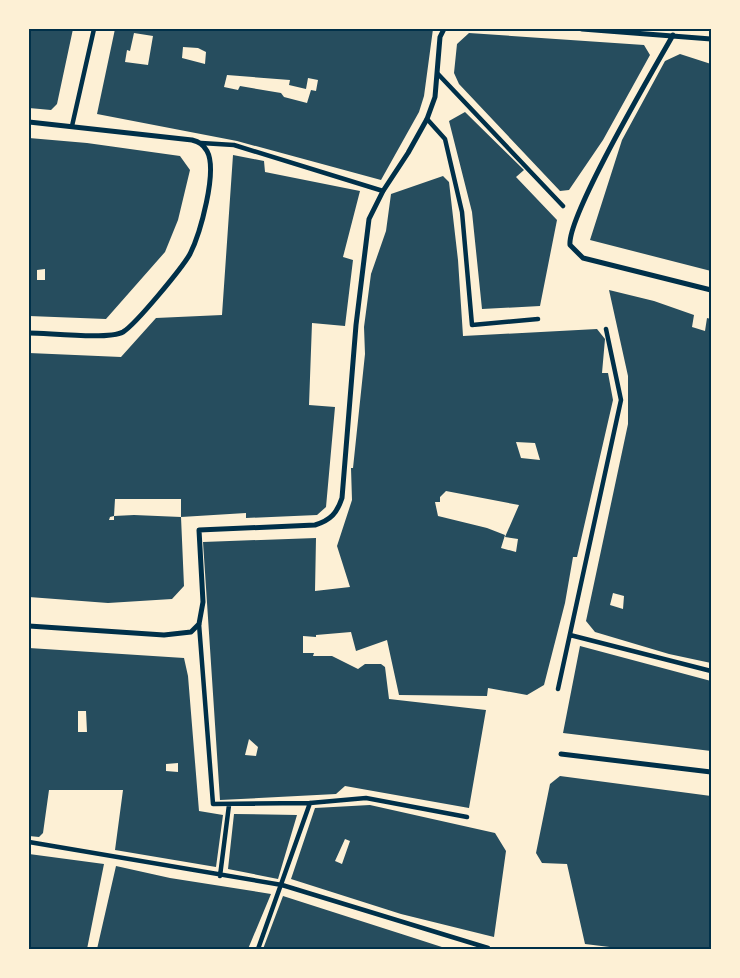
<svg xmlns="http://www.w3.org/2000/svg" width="740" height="978" font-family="'Archivo Narrow',sans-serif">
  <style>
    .building { fill: #264d5e; fill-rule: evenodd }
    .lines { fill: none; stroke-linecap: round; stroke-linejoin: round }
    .pedestrian { stroke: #003049; stroke-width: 4.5 }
    .minor { stroke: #003049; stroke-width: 5 }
    .neatline { fill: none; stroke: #003049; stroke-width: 2 }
  </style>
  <rect width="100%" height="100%" fill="#fdf0d5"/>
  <!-- building -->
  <path class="building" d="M 29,29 L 73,29 L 57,104 L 51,110 L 29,108 Z
    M 115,29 L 185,30 L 433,29 L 424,96 L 419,112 L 381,180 L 237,141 L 97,114 ZM 134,33 L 153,36 L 148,65 L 125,62 L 127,50 L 130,51 ZM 183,47 L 198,48 L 206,52 L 205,64 L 182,58 ZM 227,75 L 290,80 L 289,85 L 306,89 L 308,78 L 318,80 L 316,91 L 311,90 L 307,103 L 284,97 L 281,93 L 240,86 L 238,90 L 224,87 Z
    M 469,33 L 644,45 L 650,55 L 603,140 L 569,190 L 560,191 L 459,84 L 454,73 L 457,44 Z
    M 680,54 L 711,64 L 711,271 L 590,240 L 622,140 L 665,61 Z
    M 465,112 L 524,170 L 516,177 L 557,220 L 540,306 L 482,309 L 472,212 L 449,121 Z
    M 29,138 L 87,143 L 180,156 L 190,170 L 178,220 L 165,252 L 106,319 L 29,316 ZM 45,269 L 45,280 L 37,280 L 37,270 Z
    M 233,155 L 264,161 L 265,172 L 360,191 L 343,257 L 353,260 L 345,326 L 312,323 L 309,405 L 335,407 L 326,507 L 317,515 L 246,518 L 246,513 L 181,517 L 184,586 L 172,599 L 108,603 L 29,597 L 29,353 L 121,357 L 156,318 L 222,315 ZM 115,499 L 181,499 L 181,517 L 134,515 L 114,516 L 114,520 L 109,520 L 110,517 L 114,516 Z
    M 443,176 L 449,182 L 458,260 L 463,336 L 597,329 L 605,339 L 602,373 L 608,373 L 613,400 L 577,557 L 573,557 L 565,603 L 544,685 L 527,695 L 488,688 L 487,696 L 399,695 L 387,640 L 356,651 L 351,632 L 316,635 L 316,637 L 303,636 L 303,653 L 314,653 L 313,656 L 332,656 L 358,669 L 365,664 L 381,664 L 385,667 L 389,699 L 486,710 L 469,808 L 345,786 L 336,794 L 220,800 L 203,542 L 316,538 L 315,591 L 350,587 L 337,546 L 352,500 L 351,468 L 353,468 L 365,354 L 364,327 L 371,274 L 386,231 L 391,194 ZM 516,442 L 535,443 L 540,460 L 521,458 ZM 446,491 L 519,505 L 505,537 L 518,539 L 516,552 L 501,548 L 505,535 L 487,528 L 438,516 L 435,502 L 440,502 L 440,497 ZM 249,739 L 258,747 L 256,756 L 245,755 Z
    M 609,290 L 654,301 L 694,315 L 692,327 L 705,331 L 707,318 L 711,319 L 711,663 L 669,654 L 595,632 L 586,621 L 628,424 L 628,376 ZM 613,593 L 624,596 L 623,609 L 610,605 Z
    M 580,646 L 711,681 L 711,751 L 563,733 Z
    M 29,648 L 184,658 L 188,676 L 199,811 L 223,815 L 216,867 L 115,850 L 123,790 L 49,790 L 43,833 L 39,837 L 29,836 ZM 78,711 L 86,711 L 87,732 L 78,732 ZM 178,763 L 178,772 L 166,771 L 166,764 Z
    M 560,776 L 711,796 L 711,949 L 626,949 L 585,944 L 567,864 L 542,863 L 536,853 L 550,784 Z
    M 370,805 L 495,833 L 506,851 L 494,937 L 401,914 L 291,879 L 315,808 ZM 345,839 L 350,841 L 342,864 L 335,861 Z
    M 234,814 L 297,815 L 278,879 L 228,869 Z
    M 29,854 L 104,864 L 87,949 L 29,949 Z
    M 116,866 L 170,878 L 271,894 L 248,949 L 97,949 Z
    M 283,896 L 414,938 L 448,949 L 263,949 Z"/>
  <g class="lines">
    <!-- pedestrian -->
    <path class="pedestrian" d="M 438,74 L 563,206
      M 427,119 L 445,139 L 462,212 L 472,325 L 538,319
      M 72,126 L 94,29
      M 201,143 L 234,145 L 383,191
      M 199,624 L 213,804 L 310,803 L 366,798 L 467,817
      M 570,635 L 711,671
      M 558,689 L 621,400 L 606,329
      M 29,842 L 282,885 L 488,948
      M 220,876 L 229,805
      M 258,949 L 310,803"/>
    <!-- minor -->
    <path class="minor" d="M 582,29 L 711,39
      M 673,35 C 654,69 567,216 570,245 L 583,258 L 711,290
      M 29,122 L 192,140 C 199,142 203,144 207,151 C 218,171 200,234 190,254 C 182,268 136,324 123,332 C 109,340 48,333 29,333
      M 29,626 L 164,635 L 191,632 L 199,624 L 203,602 L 199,530 L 315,525 C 331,520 337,513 342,498 L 356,325 L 369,219 L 383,191 L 408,153 L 427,119 L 435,97 L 440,37 L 444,29
      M 561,754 L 711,772"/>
  </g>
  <!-- border -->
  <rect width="740" height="978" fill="none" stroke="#fdf0d5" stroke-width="60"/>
  <rect x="30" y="30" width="680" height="918" class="neatline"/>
</svg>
